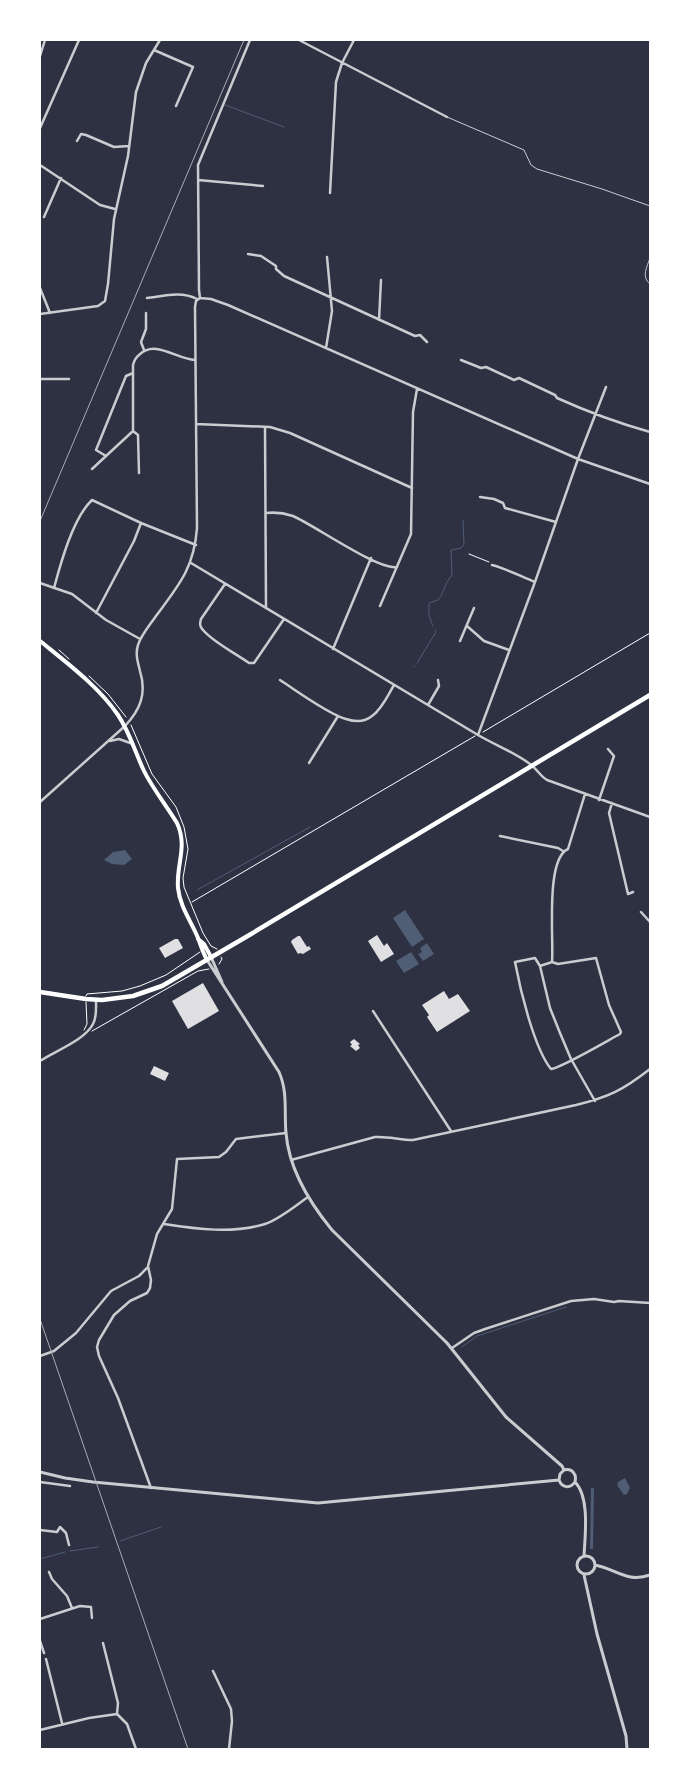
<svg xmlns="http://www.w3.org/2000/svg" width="690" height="1789" font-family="'Public Sans',sans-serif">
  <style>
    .water { fill: #4f5d75 }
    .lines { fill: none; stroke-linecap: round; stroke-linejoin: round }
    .stream { stroke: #4f5d75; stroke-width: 1 }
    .building { fill: #e0e0e3 }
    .path { stroke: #fff; stroke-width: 1 }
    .service { stroke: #caccd0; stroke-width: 1 }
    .minor { stroke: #caccd0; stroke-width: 2.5 }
    .tertiary { stroke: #caccd0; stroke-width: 3 }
    .secondary { stroke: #fff; stroke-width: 4 }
    .primary { stroke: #fff; stroke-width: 4.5 }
    .rail { stroke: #abadb3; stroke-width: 1 }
  </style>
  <rect width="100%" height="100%" fill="#2d3142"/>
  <!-- water -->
  <path class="water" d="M 125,850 L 132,859 L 124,865 L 112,864 L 104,860 L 113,852 Z
    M 405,910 L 424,939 L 412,947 L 393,918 Z
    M 427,943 L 434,954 L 423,961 L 418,954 L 422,952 L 420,948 Z
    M 411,952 L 419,964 L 404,973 L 396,961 Z
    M 625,1478 L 630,1488 L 627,1494 L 624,1495 L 617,1485 L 618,1482 Z
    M 591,1488 L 594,1488 L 593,1549 L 590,1549 Z"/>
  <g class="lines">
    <!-- stream -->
    <path class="stream" d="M 225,105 L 284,127
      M 433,626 L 429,616 L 429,603 L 438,600 L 441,596 L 447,582 L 452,575 L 451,550 L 461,548 L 464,545 L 463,520
      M 417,663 L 436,632 L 435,630
      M 414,667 L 415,666
      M 197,890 L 310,827
      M 462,1347 L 477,1336 L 566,1307
      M 120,1541 L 161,1527
      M 70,1551 L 98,1547
      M 40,1559 L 65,1552"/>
  </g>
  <!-- building -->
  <path class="building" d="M 377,935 L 384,946 L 387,943 L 394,954 L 381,962 L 368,941 Z
    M 298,936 L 300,936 L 307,947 L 309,946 L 311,949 L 303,954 L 300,953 L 298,954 L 291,942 L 292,940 Z
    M 175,939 L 178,939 L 183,948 L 165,958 L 159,948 Z
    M 203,983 L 219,1011 L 188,1029 L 172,1001 Z
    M 444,991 L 449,999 L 458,994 L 470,1011 L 437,1032 L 427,1017 L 429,1015 L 422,1005 Z
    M 354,1039 L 360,1044 L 358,1045 L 360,1048 L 356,1051 L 350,1046 L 352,1045 L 350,1042 Z
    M 154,1066 L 169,1073 L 165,1081 L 150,1074 Z"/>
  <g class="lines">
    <!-- path -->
    <path class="path" d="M 469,554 L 489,562
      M 59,650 L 69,659
      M 89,676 L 108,694 L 126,717
      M 131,725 L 152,774 L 176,807 L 184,827 L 188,849 L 183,878 L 184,887 L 203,933 L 211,946 L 217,949
      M 483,732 L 650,633
      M 192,902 L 475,736
      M 219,964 L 222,959 L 221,957
      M 86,996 L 87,994 L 122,991 L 140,986 L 166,975 L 200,952
      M 84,1030 L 87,1024 L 86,1002
      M 92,1031 L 198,971 L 209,969"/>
    <!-- service -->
    <path class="service" d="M 447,117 L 524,150 L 531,165 L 537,169 L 602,189 L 650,206
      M 650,258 C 647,267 641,277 650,284"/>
    <!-- minor -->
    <path class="minor" d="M 299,40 L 447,117
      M 154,50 L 193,67 L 176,106
      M 40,56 L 45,40
      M 40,128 L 79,40
      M 77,141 L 81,134 L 86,135 L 114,147 L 129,146
      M 40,165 L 100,205 L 115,209
      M 198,180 L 263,186
      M 330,193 L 336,82 L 342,63 L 354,40
      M 44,217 L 61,178
      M 248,254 L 261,256 L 276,266 L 276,269 L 284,276 L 415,336 L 420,335 L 427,342
      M 40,288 L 50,313
      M 147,298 C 164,296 181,291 197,299
      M 200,298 L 211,299 L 228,305 L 578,459 L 650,484
      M 200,298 L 199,290 L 198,165 L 250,40
      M 40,314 L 98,306 L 105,301 L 108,284 L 114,219 L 128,156 L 136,92 L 146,63 L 160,40
      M 379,320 L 381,280
      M 326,348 L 332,311 L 327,257
      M 144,350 L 141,342 L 146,329 L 146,313
      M 461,360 L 481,368 L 486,367 L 514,380 L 519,378 L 555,395 L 557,398 C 588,412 618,423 650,432
      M 133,373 L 126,376 L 96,450 L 106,456 L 133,431 L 133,365 C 134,361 135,358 139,355 C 155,339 176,359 195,360
      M 40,379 L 69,379
      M 196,424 L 270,427 L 290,433 L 412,488
      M 265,427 L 266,608
      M 133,431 L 138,435 L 139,473
      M 92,469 L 106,456
      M 480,497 L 494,499 L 503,503 L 505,508 L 556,522
      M 266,513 C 275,512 284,513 293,516 C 314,525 379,571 397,567
      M 191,563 L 478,735 C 495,745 514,752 530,764 C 537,769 540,776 547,780 L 650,817
      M 492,565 C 507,569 520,576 535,582
      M 40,583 L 72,594 L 106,620 L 140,639
      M 225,584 L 201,619 C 200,623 199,626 203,630 C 213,642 235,653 249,663 L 254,663 L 284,619
      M 54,588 C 61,562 73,518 92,500 L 141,523 L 196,545
      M 380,606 L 411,534 L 413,412 L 417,389
      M 96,613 L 134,541 L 141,523
      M 467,626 L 484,641 L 509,650
      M 460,641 L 474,608
      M 333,649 L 371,558
      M 280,680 C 297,691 328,714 346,719 C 355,722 365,722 372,716 C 382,709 388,695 394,685
      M 428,705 L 439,686 L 438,680
      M 478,735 L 535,582 L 578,459 L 606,387
      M 110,741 L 119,739 L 133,744
      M 309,763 L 338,716
      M 599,800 L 614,756 L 608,749
      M 40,802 L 125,726 C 140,710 147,694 140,671 C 138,663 135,654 138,645 C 141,635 150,625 156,616 C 179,585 194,568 197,528 L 195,307 L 196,301 L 200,298
      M 612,803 L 609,813 L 628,894 L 633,892
      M 500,836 L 558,848 L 563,851
      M 641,912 L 650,922
      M 552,962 C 554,940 545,859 568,849 L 585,794
      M 540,966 L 552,962 L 558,964 L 596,958 L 609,1005 L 621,1032 L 620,1034 C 607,1041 561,1068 551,1069 C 534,1048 520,989 515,962 L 535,958 L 540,966 L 550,1008 L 560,1033 L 571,1059 L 595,1101
      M 373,1011 L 451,1131
      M 40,1061 C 55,1051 85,1040 93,1024 C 97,1017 96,1008 96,1000
      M 291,1160 L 375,1137 C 388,1136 400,1140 413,1140 L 576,1105 C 609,1097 623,1090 650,1069
      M 164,1224 C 196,1229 233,1234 265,1224 C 280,1219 295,1206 308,1197
      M 452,1348 L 474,1333 L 485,1329 L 571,1301 L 594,1299 L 614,1302 L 619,1301 L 650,1303
      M 40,1356 L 54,1351 L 76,1333 L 111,1291 L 139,1276 L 147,1268
      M 40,1482 L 70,1486
      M 151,1488 L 118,1398 L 99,1356 L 97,1347 L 99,1340 L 114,1315 L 130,1301 L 147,1293 L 150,1288 L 151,1280 L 148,1266 L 157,1234 L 172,1209 L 177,1159 L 219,1157 L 226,1152 L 236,1139 L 286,1133
      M 40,1530 L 57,1532 L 60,1527 L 66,1533 L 69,1545
      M 49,1572 L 52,1579 L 67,1596 L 72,1608
      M 40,1619 L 80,1606 L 91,1607 L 92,1618
      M 40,1641 L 44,1653
      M 103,1643 L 118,1703 L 117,1714 L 127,1724 L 136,1749
      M 46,1659 L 62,1723
      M 213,1671 L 231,1709 L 232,1721 L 229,1749
      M 40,1730 L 89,1718 L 117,1714"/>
    <!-- tertiary -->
    <path class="tertiary" d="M 211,957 L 222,982
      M 207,960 L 279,1072 C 288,1092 284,1112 286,1133 C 289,1170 309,1202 332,1230 L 447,1343 L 506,1417 L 562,1466 L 564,1470
      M 564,1470 C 572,1468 577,1474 575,1482
      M 40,1472 L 65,1478 L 93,1482 L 318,1503 L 559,1480
      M 559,1480 C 562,1488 570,1489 575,1482
      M 559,1480 L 560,1474 L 564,1470
      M 575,1482 C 590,1497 585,1536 584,1556
      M577 1565a9 9 0 1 1 18 0a9 9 0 1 1-18 0Z
      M 595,1565 C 616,1569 627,1583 650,1575
      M 584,1575 L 597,1634 L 626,1736 L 627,1749"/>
    <!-- secondary -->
    <path class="secondary" d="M 40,641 C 67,663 98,686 118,715 C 130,733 135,752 144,771 C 153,789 166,805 177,823 C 188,847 176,864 178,888 C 180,907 191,921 198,938 C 201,946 203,953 207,960
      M 198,939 L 204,944 L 211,957"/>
    <!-- primary -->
    <path class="primary" d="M 40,992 L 86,999 L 102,1000 L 133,996 L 162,986 L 246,937 L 650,695"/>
    <!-- rail -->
    <path class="rail" d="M 40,521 L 244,40
      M 40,1319 L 188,1749"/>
  </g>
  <!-- border -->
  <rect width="690" height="1789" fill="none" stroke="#ffffff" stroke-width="82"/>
</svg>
